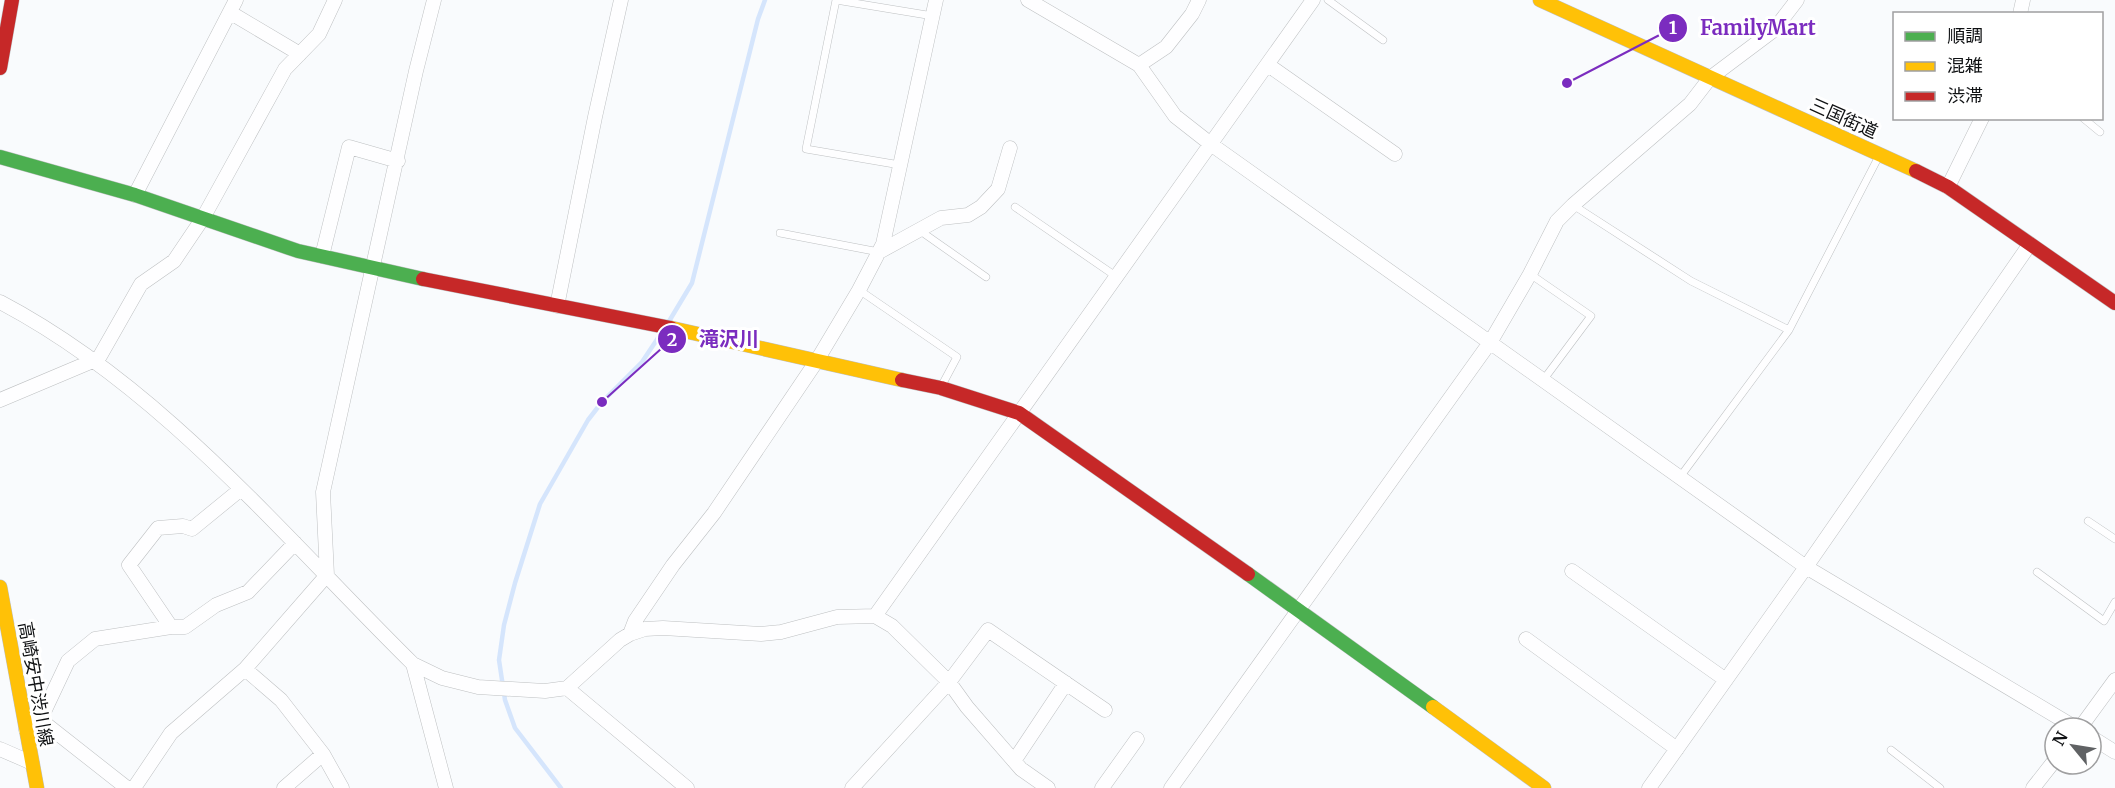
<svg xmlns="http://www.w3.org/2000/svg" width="2115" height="788" font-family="Merriweather,'Noto Sans JP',serif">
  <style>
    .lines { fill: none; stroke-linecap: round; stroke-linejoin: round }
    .stream { stroke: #d5e5fc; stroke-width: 4.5 }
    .lane-casing { stroke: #bec0c2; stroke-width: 8 }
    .street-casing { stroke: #bec0c2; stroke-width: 15 }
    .fast-casing { stroke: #bec0c2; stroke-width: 15 }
    .slow-casing { stroke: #bec0c2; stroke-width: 15 }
    .jam-casing { stroke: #bec0c2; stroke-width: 15 }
    .lane { stroke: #fefeff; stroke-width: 7 }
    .street { stroke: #fefeff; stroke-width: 14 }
    .fast { stroke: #4caf50; stroke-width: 14 }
    .slow { stroke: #ffc107; stroke-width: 14 }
    .jam { stroke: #c62828; stroke-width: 14 }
    .labels { text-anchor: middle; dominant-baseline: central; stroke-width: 6; stroke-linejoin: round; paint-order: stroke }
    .street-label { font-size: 18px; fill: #0e1012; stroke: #fff }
    .leader { fill: none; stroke: #7b2cbf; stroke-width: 2 }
    .callout-dot { fill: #7b2cbf; stroke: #fff; stroke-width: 2 }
    .mark-label { font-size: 18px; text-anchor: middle; font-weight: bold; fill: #fff }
    .callout-label { font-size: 20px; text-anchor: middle; font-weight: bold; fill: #7b2cbf; stroke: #fff; stroke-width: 6; stroke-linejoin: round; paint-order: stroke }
  </style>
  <rect width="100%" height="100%" fill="#f9fbfd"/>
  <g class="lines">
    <!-- stream -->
    <path class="stream" d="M 668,323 L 692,283 L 758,19 L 765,0
      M 561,788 L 515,728 L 505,700 L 499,660 L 504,625 L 515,583 L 540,504 L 588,420 L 602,402 L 642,362 L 662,332"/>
    <!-- lane casing -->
    <g class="lane-casing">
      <path id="lane" d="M 1328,0 L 1383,40
        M 2083,118 L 2100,132
        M 900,165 L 806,149 L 836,0 L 933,16
        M 1573,205 L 1691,281 L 1789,330
        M 1015,207 L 1117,277
        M 919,230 L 986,277
        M 780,233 L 879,252
        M 1530,274 L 1591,316 L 1544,379
        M 859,290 L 957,357 L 941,387
        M 1680,477 L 1789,330 L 1879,156
        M 2088,521 L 2115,539
        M 2037,572 L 2104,621 L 2115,602
        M 1891,750 L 1940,788"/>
    </g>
    <!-- street casing -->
    <g class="street-casing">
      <path id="street" d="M 1028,0 L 1139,65 L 1175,116 L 1212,145 L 1806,567 L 2076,728
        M 231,13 L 300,54
        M 2020,14 L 2023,0
        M 1139,65 L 1166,47 L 1192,14 L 1199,0
        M 1268,65 L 1395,154
        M 1948,187 L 1982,118
        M 135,195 L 236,0
        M 879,252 L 941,218 L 968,215 L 981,207 L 998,189 L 1010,148
        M 322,256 L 349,147 L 398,161
        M 0,302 C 162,387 284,537 413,664 L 442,678 L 478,687 L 545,691 L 567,688 L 620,640 L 630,634 L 645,629 L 663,628 L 761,634 L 781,632 L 837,617 L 875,616 L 892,626 L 949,682 L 967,707 L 1021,769 L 1048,788
        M 557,306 L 595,117 L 621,0
        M 0,400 L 95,360 L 100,356 L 141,284 L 174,261 L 203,218 L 285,69 L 319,34 L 335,0
        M 1572,571 L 1726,680
        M 875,616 L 1313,0
        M 171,627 L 129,565 L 158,528 L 183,526 L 192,529 L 241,489
        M 630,634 L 635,621 L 673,565 L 714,513 L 816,362 L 859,290 L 883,244 L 936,0
        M 1526,639 L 1677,749
        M 413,664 L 446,788
        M 245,669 L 281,700 L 323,754 L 342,788
        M 567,688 L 687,788
        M 38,718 L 127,788
        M 2080,728 L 2115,680
        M 26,730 L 43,714 L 68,661 L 95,639 L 171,627 L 185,627 L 216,605 L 248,592 L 295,543
        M 2091,737 L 2115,752
        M 0,749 L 32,763
        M 1014,761 L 1066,683
        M 134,788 L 171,733 L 245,669 L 327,575 L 323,492 L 416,71 L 434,0
        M 284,788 L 323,754
        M 852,788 L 949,682 L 988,630 L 1105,710
        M 1102,788 L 1137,739
        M 1171,788 L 1491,341 L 1530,274 L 1557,221 L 1573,205 L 1690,104 L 1710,78 L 1774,30 L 1797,0
        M 1649,788 L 1806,567 L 2030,244
        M 2033,788 L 2055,760"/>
    </g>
    <!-- fast casing -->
    <g class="fast-casing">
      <path id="fast" d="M 0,157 L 135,195 L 298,251 L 423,279
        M 1248,574 L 1433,707"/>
    </g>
    <!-- slow casing -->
    <g class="slow-casing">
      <path id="slow" d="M 1540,0 L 1916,171
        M 671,328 L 902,380
        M 0,587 L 37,788
        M 1433,707 L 1544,788"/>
    </g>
    <!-- jam casing -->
    <g class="jam-casing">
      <path id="jam" d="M 0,68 L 12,0
        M 1916,171 L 1948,187 L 2115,303
        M 423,279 L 671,328
        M 902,380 L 941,388 L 1019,413 L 1248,574"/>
    </g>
    <!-- lane -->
    <use href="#lane" class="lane"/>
    <!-- street -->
    <use href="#street" class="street"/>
    <!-- fast -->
    <use href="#fast" class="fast"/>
    <!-- slow -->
    <use href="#slow" class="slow"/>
    <!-- jam -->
    <use href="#jam" class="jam"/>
  </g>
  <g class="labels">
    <!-- street labels -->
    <g class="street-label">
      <text transform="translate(1844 118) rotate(24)">三国街道</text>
      <text transform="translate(36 684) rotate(80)">高崎安中渋川線</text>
    </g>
  </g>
  <!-- callouts -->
  <path class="leader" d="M1567 83L1673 28M602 402L672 339"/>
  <g class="callout-dot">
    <circle cx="1567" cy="83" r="6"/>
    <circle cx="602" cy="402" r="6"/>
    <circle cx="1673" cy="28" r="15"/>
    <circle cx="672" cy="339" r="15"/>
  </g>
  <g class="mark-label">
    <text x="1673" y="34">1</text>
    <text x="672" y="346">2</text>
  </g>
  <g class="callout-label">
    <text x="1758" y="35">FamilyMart</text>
    <text x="729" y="346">滝沢川</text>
  </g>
  <!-- legend -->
  <rect x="1893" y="12" width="210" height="108" fill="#ffffff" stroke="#9f9fa0" stroke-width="1.5"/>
  <rect x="1905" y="32" width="30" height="9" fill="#4caf50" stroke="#9f9fa0" stroke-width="1.5"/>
  <text x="1947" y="42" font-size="18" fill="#0e1012">順調</text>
  <rect x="1905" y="62" width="30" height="9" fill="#ffc107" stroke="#9f9fa0" stroke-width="1.5"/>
  <text x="1947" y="72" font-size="18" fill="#0e1012">混雑</text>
  <rect x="1905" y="92" width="30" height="9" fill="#c62828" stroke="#9f9fa0" stroke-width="1.5"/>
  <text x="1947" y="102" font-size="18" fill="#0e1012">渋滞</text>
  <!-- north arrow -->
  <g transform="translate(2073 746) rotate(300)"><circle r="28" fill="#ffffff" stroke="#9f9fa0" stroke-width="1.5"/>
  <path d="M0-4.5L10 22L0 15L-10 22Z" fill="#606264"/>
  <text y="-9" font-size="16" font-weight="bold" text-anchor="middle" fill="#0e1012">N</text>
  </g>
</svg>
